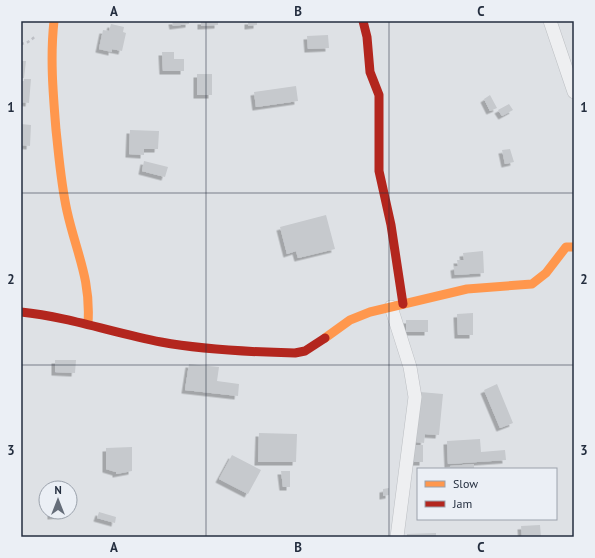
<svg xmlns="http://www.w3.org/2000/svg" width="595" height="558" font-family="'PT Sans',sans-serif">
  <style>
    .building { fill: #c6c9cd; filter: url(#shadow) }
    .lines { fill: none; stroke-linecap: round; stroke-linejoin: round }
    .street-casing { stroke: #bcbfc3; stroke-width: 14 }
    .path { stroke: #bdbfc5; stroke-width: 2.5; stroke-dasharray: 3 3; stroke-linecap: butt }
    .street { stroke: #eeeff1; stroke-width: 13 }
    .slow { stroke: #ff974d; stroke-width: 9 }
    .jam { stroke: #b3261e; stroke-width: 9 }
    .grid { fill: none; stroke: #242e3f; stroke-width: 1; stroke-opacity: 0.55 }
    .neatline { fill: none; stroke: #242e3f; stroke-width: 1.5 }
    .grid-label { font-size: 13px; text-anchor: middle; font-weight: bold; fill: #242e3f }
  </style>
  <defs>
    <filter id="shadow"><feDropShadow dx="-3.5" dy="3.5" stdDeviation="0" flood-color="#0004"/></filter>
  </defs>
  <rect width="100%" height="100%" fill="#dee1e5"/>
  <!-- building -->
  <path class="building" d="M 172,21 L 189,21 L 189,24 L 173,26 Z
    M 201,21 L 218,21 L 218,25 L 201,26 Z
    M 248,21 L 257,21 L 257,25 L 248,26 Z
    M 111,24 L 124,27 L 123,32 L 126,33 L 122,51 L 112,49 L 112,52 L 99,49 L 103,30 L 109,31 Z
    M 328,35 L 329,48 L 308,49 L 307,36 Z
    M 162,52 L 174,52 L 174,59 L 184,59 L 184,71 L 163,71 Z
    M 21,61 L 26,61 L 24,78 L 21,78 Z
    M 197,74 L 212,74 L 212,95 L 197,95 Z
    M 24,79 L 31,79 L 29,103 L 21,102 L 21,81 L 24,81 Z
    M 296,86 L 298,101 L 256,107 L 254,92 Z
    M 490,95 L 497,108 L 490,111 L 484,99 Z
    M 509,104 L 513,110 L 502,116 L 498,110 Z
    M 21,124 L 31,125 L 30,146 L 21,145 Z
    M 130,130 L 159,131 L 158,149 L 144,149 L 144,155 L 129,154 Z
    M 510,149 L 514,162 L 505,164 L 502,150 Z
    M 144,161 L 168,167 L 165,177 L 142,171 Z
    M 326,215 L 335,249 L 298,258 L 296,251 L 287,254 L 280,227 Z
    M 483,251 L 484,273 L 455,275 L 454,267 L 458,266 L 457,260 L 464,260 L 463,253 Z
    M 473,313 L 473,335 L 458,335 L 457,314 Z
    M 406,320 L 428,320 L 428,332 L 406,332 Z
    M 55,360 L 76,360 L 75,373 L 55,372 Z
    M 189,364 L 219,367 L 217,381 L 239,384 L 238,396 L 185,390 Z
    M 497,384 L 513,423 L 500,428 L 484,390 Z
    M 420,392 L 443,394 L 439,435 L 425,434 L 424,443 L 416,442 Z
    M 259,433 L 297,434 L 296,462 L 258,462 Z
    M 480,439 L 481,452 L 505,450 L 506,460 L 448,464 L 447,441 Z
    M 415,445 L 423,445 L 423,462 L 414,462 Z
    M 132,447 L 132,471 L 116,474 L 116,472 L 106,469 L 106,448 Z
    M 232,455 L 261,470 L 248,494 L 219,479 Z
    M 474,464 L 474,469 L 450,469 L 450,466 Z
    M 281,471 L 290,471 L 290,487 L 283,487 Z
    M 389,488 L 389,495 L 383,496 L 383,489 Z
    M 51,512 L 60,512 L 60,515 L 51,516 Z
    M 99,512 L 116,517 L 115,523 L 97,518 Z
    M 540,525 L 541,537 L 522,537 L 521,526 Z
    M 436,533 L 436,537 L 407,537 L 407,534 Z"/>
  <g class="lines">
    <!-- street casing -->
    <g class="street-casing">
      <path id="street" d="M 550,21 L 574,92
        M 391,307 L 410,367 L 415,397 L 397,537"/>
    </g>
    <!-- path -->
    <path class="path" d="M 21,44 L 28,42 L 36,36"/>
    <!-- street -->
    <use href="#street" class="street"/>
    <!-- slow -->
    <path class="slow" d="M 54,21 C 50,57 53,93 56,130 C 59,157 61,184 67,211 C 76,252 91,279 88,323
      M 325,338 L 350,320 L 370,312 L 467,289 L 532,284 L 546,273 L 566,247 L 574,247"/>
    <!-- jam -->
    <path class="jam" d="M 363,21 L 367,37 L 370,72 L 379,95 L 379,171 L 391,225 L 403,304
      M 21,312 C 69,317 114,333 161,342 C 205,350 250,352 295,353 L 305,351 L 325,338"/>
  </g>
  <!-- grid -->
  <path class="grid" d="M 206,21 L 206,537M 389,21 L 389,537M 21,193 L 574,193M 21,365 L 574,365"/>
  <!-- border -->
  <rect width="595" height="558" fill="none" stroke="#ebeff5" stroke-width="44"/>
  <!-- legend -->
  <rect x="417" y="468" width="140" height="52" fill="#ebeff5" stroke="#9ba2ac"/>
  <rect x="425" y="481" width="20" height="6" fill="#ff974d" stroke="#9ba2ac"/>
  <text x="453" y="488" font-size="12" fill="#242e3f">Slow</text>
  <rect x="425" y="501" width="20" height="6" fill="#b3261e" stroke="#9ba2ac"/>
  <text x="453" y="508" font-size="12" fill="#242e3f">Jam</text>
  <!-- north arrow -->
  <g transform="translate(58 500)"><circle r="19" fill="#ebeff5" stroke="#9ba2ac"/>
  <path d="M0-3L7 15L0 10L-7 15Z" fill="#656d79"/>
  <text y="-6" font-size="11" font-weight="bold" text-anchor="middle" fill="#242e3f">N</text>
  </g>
  <rect x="22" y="22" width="551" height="514" class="neatline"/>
  <g class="grid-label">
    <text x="114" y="16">A</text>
    <text x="298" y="16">B</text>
    <text x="481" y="16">C</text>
    <text x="11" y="112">1</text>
    <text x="584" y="112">1</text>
    <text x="11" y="284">2</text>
    <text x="584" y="284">2</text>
    <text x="11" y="455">3</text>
    <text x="584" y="455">3</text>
    <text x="114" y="552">A</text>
    <text x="298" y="552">B</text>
    <text x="481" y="552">C</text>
  </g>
</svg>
